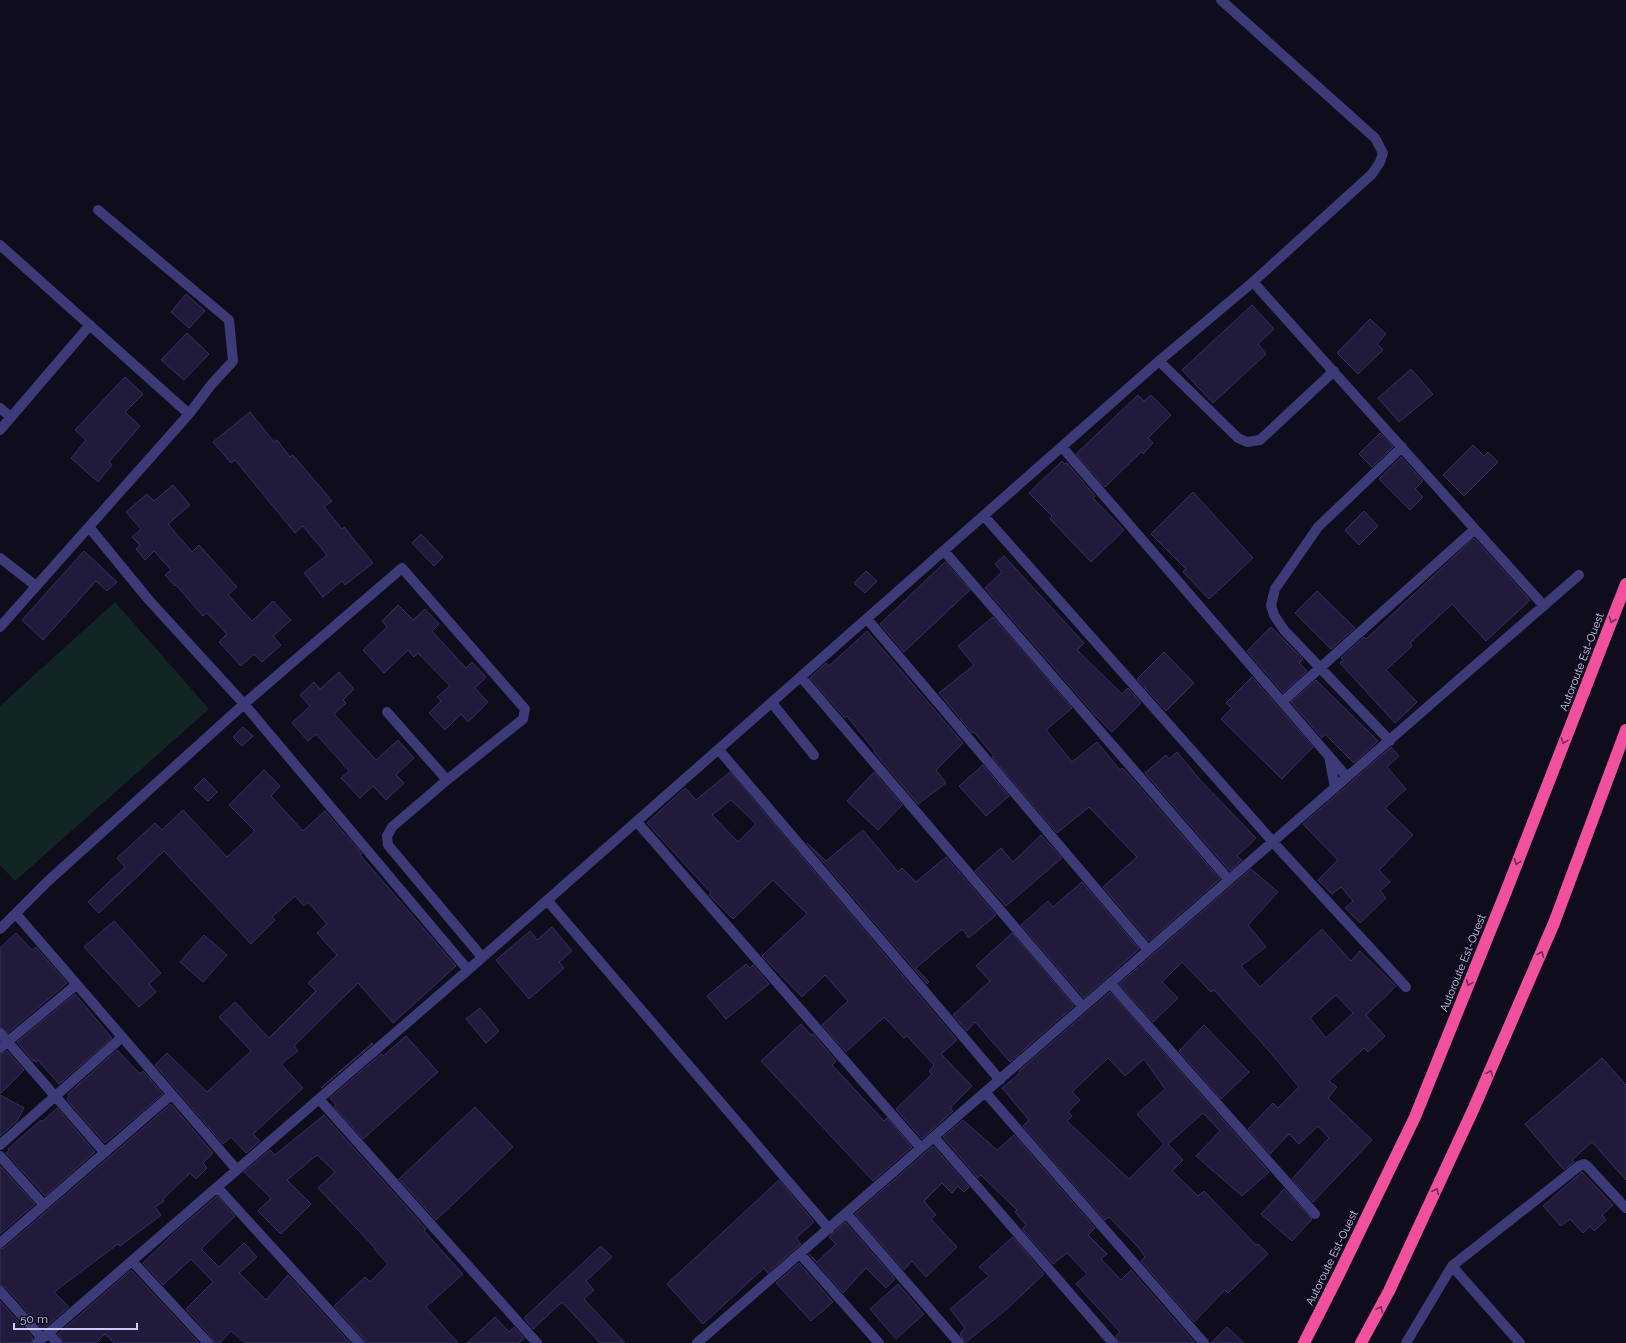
<svg xmlns="http://www.w3.org/2000/svg" width="1626" height="1343" font-family="Raleway,sans-serif">
  <style>
    .green { fill: #102524 }
    .building { fill: #211a3b; stroke: #382e65; fill-rule: evenodd }
    .lines { fill: none; stroke-linecap: round; stroke-linejoin: round }
    .minor { stroke: #3d3b77; stroke-width: 10 }
    .highway { stroke: #f1509f; stroke-width: 12 }
    .oneway { stroke: #752b57 }
    .labels { text-anchor: middle; dominant-baseline: central; stroke-width: 3; stroke-linejoin: round; paint-order: stroke }
    .street-label { font-size: 11px; fill: #d0cbfb; stroke: #0f0d1c }
  </style>
  <rect width="100%" height="100%" fill="#0f0d1c"/>
  <!-- green -->
  <path class="green" d="M 115,602 L 209,709 L 15,881 L 0,865 L 0,706 Z"/>
  <!-- building -->
  <path class="building" d="M 186,294 L 205,311 L 189,328 L 171,312 Z
    M 1252,305 L 1274,329 L 1258,344 L 1266,354 L 1213,403 L 1182,370 Z
    M 1370,319 L 1386,334 L 1377,344 L 1383,350 L 1358,374 L 1337,353 Z
    M 187,333 L 209,354 L 184,380 L 161,360 Z
    M 1411,369 L 1433,394 L 1399,422 L 1378,398 Z
    M 125,377 L 143,394 L 125,412 L 140,426 L 109,462 L 112,465 L 98,482 L 71,458 L 86,440 L 75,430 Z
    M 1138,395 L 1144,401 L 1151,395 L 1171,415 L 1148,438 L 1153,443 L 1143,454 L 1141,452 L 1105,487 L 1076,454 Z
    M 250,412 L 274,442 L 277,440 L 290,457 L 293,455 L 332,501 L 324,507 L 342,529 L 344,527 L 373,563 L 345,585 L 342,581 L 323,597 L 304,573 L 327,555 L 303,526 L 295,533 L 235,460 L 231,463 L 213,442 Z
    M 1380,433 L 1393,447 L 1372,467 L 1359,454 Z
    M 1473,445 L 1484,456 L 1488,452 L 1498,462 L 1464,496 L 1443,475 Z
    M 1401,457 L 1423,481 L 1415,489 L 1423,497 L 1410,510 L 1379,479 Z
    M 1062,461 L 1065,464 L 1067,463 L 1095,496 L 1093,498 L 1124,530 L 1091,562 L 1050,519 L 1052,516 L 1029,493 Z
    M 173,485 L 190,505 L 168,524 L 192,552 L 199,545 L 237,587 L 228,595 L 252,621 L 273,601 L 291,620 L 273,636 L 281,645 L 262,662 L 254,654 L 241,666 L 219,642 L 227,634 L 207,613 L 203,616 L 176,585 L 175,586 L 165,575 L 171,570 L 154,551 L 145,560 L 136,549 L 140,545 L 132,537 L 141,529 L 126,512 L 147,494 L 154,501 Z
    M 1193,492 L 1253,558 L 1209,599 L 1183,572 L 1186,569 L 1151,534 Z
    M 1364,511 L 1378,526 L 1359,545 L 1345,530 Z
    M 421,534 L 443,557 L 434,566 L 412,543 Z
    M 1474,538 L 1530,600 L 1486,641 L 1452,604 L 1410,643 L 1412,646 L 1386,670 L 1417,702 L 1395,723 L 1340,663 L 1343,661 L 1341,658 L 1364,637 L 1366,639 Z
    M 84,551 L 117,582 L 107,591 L 96,581 L 43,640 L 22,620 Z
    M 1004,556 L 1084,643 L 1077,650 L 1122,694 L 1128,688 L 1141,703 L 1112,732 L 1095,715 L 985,588 L 1002,572 L 995,564 Z
    M 945,562 L 970,590 L 904,652 L 880,624 Z
    M 866,571 L 877,581 L 865,593 L 854,583 Z
    M 1317,591 L 1355,628 L 1331,649 L 1295,613 Z
    M 398,605 L 413,620 L 425,609 L 439,624 L 432,631 L 466,668 L 472,662 L 486,677 L 475,688 L 488,702 L 468,722 L 461,714 L 445,730 L 429,713 L 441,701 L 437,697 L 450,686 L 418,653 L 414,657 L 408,650 L 384,673 L 363,650 L 387,627 L 382,621 Z
    M 993,617 L 1072,708 L 1046,730 L 1072,762 L 1097,742 L 1120,770 L 1122,768 L 1129,775 L 1220,879 L 1149,941 L 1103,887 L 1137,857 L 1089,807 L 1057,833 L 992,757 L 994,756 L 974,732 L 972,733 L 939,693 L 974,665 L 958,646 Z
    M 1271,627 L 1303,659 L 1299,663 L 1307,671 L 1283,693 L 1247,651 Z
    M 867,631 L 963,743 L 936,770 L 946,783 L 918,804 L 874,752 L 875,751 L 847,716 L 845,718 L 810,678 L 826,663 L 829,666 Z
    M 1164,652 L 1194,683 L 1166,711 L 1137,679 Z
    M 339,672 L 354,689 L 343,700 L 346,703 L 334,714 L 376,760 L 398,740 L 414,758 L 396,775 L 404,783 L 386,800 L 373,786 L 360,798 L 341,778 L 349,771 L 316,734 L 308,741 L 292,723 L 310,706 L 300,695 L 314,682 L 320,689 Z
    M 1252,677 L 1313,747 L 1282,779 L 1221,719 L 1232,708 L 1226,703 Z
    M 1316,680 L 1378,741 L 1354,763 L 1325,734 L 1322,738 L 1291,702 Z
    M 243,727 L 253,736 L 242,746 L 233,737 Z
    M 1391,747 L 1399,756 L 1387,767 L 1406,789 L 1385,808 L 1413,835 L 1379,870 L 1390,882 L 1380,891 L 1386,898 L 1360,923 L 1345,908 L 1353,901 L 1341,887 L 1332,894 L 1318,880 L 1338,860 L 1303,824 Z
    M 1177,752 L 1202,782 L 1256,838 L 1237,856 L 1242,860 L 1230,871 L 1145,773 L 1166,755 L 1169,759 Z
    M 983,765 L 1009,796 L 986,816 L 959,786 Z
    M 264,770 L 280,786 L 271,796 L 303,831 L 325,811 L 362,854 L 360,855 L 456,966 L 393,1023 L 358,983 L 294,1046 L 298,1051 L 281,1064 L 303,1088 L 253,1134 L 260,1141 L 246,1153 L 231,1137 L 223,1144 L 155,1065 L 167,1053 L 207,1092 L 251,1051 L 219,1017 L 235,1002 L 269,1038 L 316,991 L 308,983 L 337,955 L 317,933 L 327,924 L 308,902 L 304,906 L 295,896 L 272,917 L 275,920 L 251,944 L 164,851 L 99,913 L 88,902 L 125,867 L 117,858 L 155,823 L 162,830 L 183,810 L 227,857 L 255,831 L 229,805 Z
    M 730,772 L 957,1040 L 941,1054 L 972,1086 L 950,1108 L 953,1111 L 922,1139 L 896,1109 L 932,1074 L 929,1071 L 934,1065 L 907,1036 L 904,1038 L 884,1017 L 846,1052 L 822,1025 L 848,1001 L 825,975 L 802,997 L 762,956 L 807,914 L 773,880 L 733,919 L 709,895 L 711,893 L 647,823 L 685,788 L 696,800 ZM 731,800 L 756,824 L 738,842 L 712,815 Z
    M 874,772 L 902,805 L 878,830 L 847,801 Z
    M 204,778 L 217,792 L 208,801 L 194,788 Z
    M 863,830 L 898,872 L 902,868 L 916,882 L 946,857 L 996,915 L 969,938 L 962,929 L 916,968 L 929,982 L 927,984 L 807,843 L 826,861 Z
    M 1041,835 L 1062,858 L 1006,906 L 975,871 L 1001,848 L 1013,862 Z
    M 1251,869 L 1278,892 L 1248,925 L 1266,947 L 1241,966 L 1260,987 L 1322,929 L 1351,961 L 1360,951 L 1396,986 L 1366,1015 L 1385,1036 L 1368,1052 L 1364,1048 L 1329,1081 L 1337,1087 L 1328,1098 L 1372,1140 L 1313,1202 L 1292,1179 L 1329,1138 L 1318,1126 L 1299,1144 L 1289,1134 L 1270,1154 L 1248,1129 L 1273,1103 L 1278,1108 L 1299,1087 L 1270,1052 L 1214,990 L 1211,992 L 1182,962 L 1162,982 L 1178,998 L 1153,1022 L 1119,984 ZM 1336,995 L 1353,1013 L 1326,1038 L 1310,1018 Z
    M 1082,882 L 1139,949 L 1084,998 L 1021,925 L 1048,901 L 1053,907 Z
    M 114,921 L 161,973 L 149,984 L 156,992 L 139,1007 L 84,947 Z
    M 552,927 L 572,951 L 559,962 L 564,968 L 529,999 L 496,960 L 530,931 L 537,940 Z
    M 16,933 L 32,950 L 36,947 L 67,983 L 8,1033 L 0,1027 L 0,948 Z
    M 1012,933 L 1074,1006 L 1010,1062 L 975,1022 L 967,1031 L 953,1015 L 990,981 L 976,966 Z
    M 204,935 L 227,955 L 203,982 L 180,962 Z
    M 746,964 L 750,968 L 753,965 L 769,984 L 726,1019 L 707,996 Z
    M 1110,992 L 1269,1172 L 1242,1196 L 1196,1156 L 1220,1131 L 1203,1113 L 1168,1144 L 1183,1160 L 1172,1171 L 1198,1196 L 1204,1191 L 1256,1245 L 1258,1244 L 1268,1254 L 1228,1293 L 1225,1290 L 1194,1322 L 1141,1261 L 1145,1257 L 1138,1247 L 1109,1217 L 1105,1220 L 1023,1126 L 1029,1120 L 1002,1088 L 1020,1073 L 1019,1071 ZM 1108,1058 L 1125,1076 L 1144,1059 L 1165,1089 L 1137,1114 L 1164,1144 L 1129,1179 L 1067,1121 L 1072,1116 L 1068,1112 L 1080,1100 L 1072,1092 Z
    M 75,994 L 112,1038 L 59,1084 L 38,1060 L 36,1062 L 34,1060 L 33,1061 L 17,1042 Z
    M 480,1008 L 499,1031 L 486,1043 L 466,1019 Z
    M 801,1024 L 811,1035 L 813,1034 L 836,1061 L 832,1065 L 884,1121 L 887,1118 L 912,1147 L 873,1181 L 761,1061 Z
    M 1204,1025 L 1249,1072 L 1221,1099 L 1179,1051 Z
    M 406,1036 L 438,1072 L 363,1139 L 334,1107 L 336,1105 L 330,1098 L 381,1054 L 383,1056 Z
    M 372,1043 L 373,1044 L 321,1088 Z
    M 117,1050 L 140,1074 L 143,1071 L 163,1094 L 105,1143 L 67,1100 L 69,1096 L 68,1094 Z
    M 7,1051 L 24,1070 L 0,1094 L 0,1054 Z
    M 1602,1058 L 1626,1085 L 1626,1180 L 1592,1142 L 1572,1160 L 1574,1162 L 1564,1170 L 1525,1124 Z
    M 0,1095 L 24,1108 L 17,1121 L 0,1136 Z
    M 171,1104 L 213,1153 L 203,1163 L 207,1168 L 196,1179 L 190,1173 L 163,1199 L 164,1201 L 155,1207 L 161,1215 L 120,1246 L 118,1244 L 54,1292 L 69,1307 L 43,1329 L 5,1287 L 0,1285 L 0,1249 L 4,1248 Z
    M 475,1107 L 513,1147 L 436,1220 L 399,1179 Z
    M 57,1108 L 95,1152 L 45,1196 L 6,1153 L 9,1150 L 8,1149 L 41,1120 L 42,1122 Z
    M 324,1115 L 426,1229 L 424,1231 L 463,1274 L 426,1307 L 458,1343 L 365,1343 L 364,1339 L 334,1306 L 365,1277 L 370,1282 L 388,1264 L 374,1249 L 375,1248 L 318,1188 L 335,1172 L 317,1155 L 287,1180 L 311,1204 L 281,1234 L 258,1211 L 271,1198 L 244,1172 L 270,1150 L 275,1155 Z
    M 963,1120 L 997,1150 L 1014,1135 L 1095,1228 L 1088,1235 L 1107,1254 L 1101,1259 L 1121,1280 L 1131,1270 L 1195,1343 L 1119,1343 L 1116,1336 L 1120,1332 L 1076,1284 L 1087,1274 L 1067,1253 L 1053,1264 L 1022,1229 L 1026,1225 L 1015,1212 L 1017,1210 L 981,1175 L 978,1178 L 943,1137 Z
    M 933,1146 L 969,1187 L 964,1192 L 958,1186 L 952,1193 L 942,1183 L 924,1201 L 936,1215 L 931,1219 L 957,1247 L 926,1277 L 912,1261 L 904,1270 L 855,1214 Z
    M 0,1166 L 35,1204 L 0,1234 Z
    M 1582,1172 L 1613,1205 L 1602,1215 L 1606,1220 L 1594,1231 L 1590,1226 L 1583,1233 L 1570,1219 L 1561,1226 L 1543,1206 Z
    M 779,1180 L 814,1222 L 796,1238 L 801,1244 L 768,1273 L 764,1268 L 703,1324 L 667,1284 Z
    M 1284,1189 L 1312,1219 L 1292,1241 L 1261,1214 Z
    M 217,1196 L 235,1216 L 201,1249 L 219,1267 L 244,1243 L 257,1257 L 239,1273 L 266,1300 L 288,1275 L 350,1343 L 245,1343 L 231,1331 L 220,1343 L 214,1343 L 213,1339 L 186,1309 L 213,1282 L 191,1259 L 163,1285 L 143,1263 L 174,1233 Z
    M 845,1222 L 895,1279 L 886,1288 L 866,1268 L 843,1293 L 809,1254 L 817,1262 L 836,1244 L 829,1237 Z
    M 1013,1237 L 1044,1274 L 1008,1308 L 965,1343 L 960,1334 L 965,1328 L 950,1309 L 989,1276 L 979,1267 Z
    M 601,1246 L 612,1257 L 586,1281 L 594,1290 L 584,1299 L 625,1343 L 600,1343 L 562,1302 L 533,1329 L 524,1318 Z
    M 799,1263 L 833,1302 L 811,1321 L 776,1283 Z
    M 131,1270 L 199,1343 L 114,1343 L 105,1334 L 96,1343 L 63,1343 L 58,1334 Z
    M 898,1284 L 924,1314 L 896,1339 L 870,1309 Z
    M 0,1301 L 33,1338 L 31,1343 L 0,1343 Z
    M 495,1317 L 509,1332 L 514,1327 L 524,1338 L 519,1343 L 467,1343 Z
    M 1227,1327 L 1244,1343 L 1211,1343 Z"/>
  <g class="lines">
    <!-- minor -->
    <path class="minor" d="M 98,210 L 229,320 L 233,361 L 211,385 L 189,414
      M 0,245 L 189,414 L 0,627
      M 1253,282 L 1544,606
      M 1159,361 L 1238,438 L 1247,442 L 1260,440 L 1334,371
      M 0,408 L 11,417
      M 0,430 L 90,325
      M 1062,447 L 1347,777
      M 984,516 L 1273,842 L 1406,987
      M 89,527 L 148,599 L 244,704 L 468,970
      M 944,551 L 1229,880
      M 0,558 L 36,586
      M 867,619 L 1148,950
      M 801,677 L 1083,1007
      M 1282,702 L 1475,529
      M 772,703 L 814,755
      M 387,712 L 447,780 L 392,827 L 387,836 L 388,845 L 482,957
      M 1390,741 L 1284,630 L 1274,615 L 1271,605 L 1275,589 L 1318,527 L 1402,447
      M 719,750 L 1000,1080
      M 1329,756 L 1335,788
      M 637,822 L 921,1148
      M 547,900 L 829,1229
      M 16,914 L 237,1170
      M 0,929 L 47,882 L 244,704 L 402,568 L 525,709 L 523,719 L 447,780
      M 1110,983 L 1315,1214
      M 0,1033 L 104,1152
      M 0,1048 L 76,985
      M 985,1092 L 1204,1343
      M 319,1099 L 537,1343
      M 934,1137 L 1113,1343
      M 0,1145 L 121,1038
      M 0,1156 L 44,1205
      M 217,1187 L 359,1343
      M 846,1213 L 959,1343
      M 0,1243 L 171,1095
      M 800,1254 L 879,1343
      M 132,1261 L 208,1343
      M 1452,1266 L 1520,1343
      M 0,1291 L 42,1338
      M 49,1333 L 57,1343
      M 37,1343 L 468,970 L 1159,361 L 1253,282 L 1372,174 L 1380,162 L 1383,153 L 1375,138 L 1221,0
      M 697,1343 L 1579,575
      M 1406,1343 L 1452,1266 L 1579,1166 L 1584,1164 L 1587,1166 L 1626,1208"/>
    <!-- highway -->
    <path class="highway" d="M 1304,1343 L 1339,1274 L 1415,1117 L 1505,894 L 1626,584
      M 1361,1343 L 1389,1291 L 1473,1110 L 1554,923 L 1626,730"/>
  </g>
  <!-- one-way arrows -->
  <defs><path id="oneway-chevron" d="M-2-3.5L2.5 0L-2 3.5" fill="none" stroke-width="1.6" stroke-linecap="round" stroke-linejoin="round"/></defs>
  <g class="oneway">
    <use href="#oneway-chevron" transform="translate(1612 620) rotate(111)"/>
    <use href="#oneway-chevron" transform="translate(1564 741) rotate(111)"/>
    <use href="#oneway-chevron" transform="translate(1517 862) rotate(111)"/>
    <use href="#oneway-chevron" transform="translate(1541 954) rotate(-67)"/>
    <use href="#oneway-chevron" transform="translate(1469 983) rotate(112)"/>
    <use href="#oneway-chevron" transform="translate(1490 1073) rotate(-67)"/>
    <use href="#oneway-chevron" transform="translate(1436 1191) rotate(-65)"/>
    <use href="#oneway-chevron" transform="translate(1380 1309) rotate(-62)"/>
  </g>
  <g class="labels">
    <!-- street labels -->
    <g class="street-label">
      <text transform="translate(1582 662) rotate(-69)">Autoroute Est-Ouest</text>
      <text transform="translate(1463 963) rotate(-68)">Autoroute Est-Ouest</text>
      <text transform="translate(1332 1258) rotate(-64)">Autoroute Est-Ouest</text>
    </g>
  </g>
  <!-- scale -->
  <path d="M14 1323v6h123v-6" fill="none" stroke="#d0cbfb" stroke-width="2"/>
  <text x="20" y="1323" font-size="12" fill="#d0cbfb" stroke="#0f0d1c" stroke-width="3" paint-order="stroke">50 m</text>
</svg>
